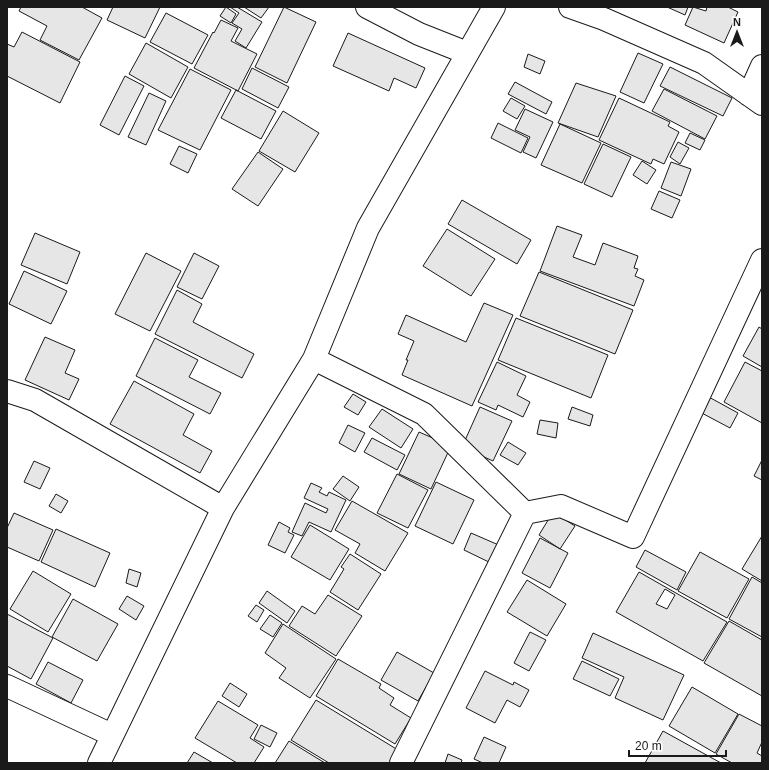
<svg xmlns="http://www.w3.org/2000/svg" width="769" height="770" font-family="Arial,sans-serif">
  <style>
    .building { fill: #e6e6e6; stroke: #1a1a1a; fill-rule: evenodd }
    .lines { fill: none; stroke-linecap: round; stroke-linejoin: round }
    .minor-casing { stroke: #1a1a1a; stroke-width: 24 }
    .minor { stroke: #fff; stroke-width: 22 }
  </style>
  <rect width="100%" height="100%" fill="#fff"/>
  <!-- building -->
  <path class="building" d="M 21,7 L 82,7 L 102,18 L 79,60 L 40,40 L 47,26 L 19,11 Z
    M 113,7 L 160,7 L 145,38 L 107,20 Z
    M 226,7 L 236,14 L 231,23 L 220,16 Z
    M 230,7 L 237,7 L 262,22 L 246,48 L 235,41 L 242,29 L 232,23 L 239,13 Z
    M 244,7 L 269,7 L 261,18 Z
    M 284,7 L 316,22 L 287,83 L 255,67 Z
    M 667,7 L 688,7 L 685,15 Z
    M 693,7 L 706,11 L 707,7 L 728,7 L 738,12 L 724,43 L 685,25 Z
    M 166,13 L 208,35 L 192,64 L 150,42 Z
    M 221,20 L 238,28 L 231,41 L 257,54 L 238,91 L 194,68 L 213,32 L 214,33 Z
    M 22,32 L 80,62 L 60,103 L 7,76 L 7,44 L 14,47 Z
    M 348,33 L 425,68 L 416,88 L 394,78 L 389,91 L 333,66 Z
    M 146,43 L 188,67 L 171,98 L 129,74 Z
    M 638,53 L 663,64 L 644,103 L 620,92 Z
    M 528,54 L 545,61 L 540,74 L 524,67 Z
    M 670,67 L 732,98 L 723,116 L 660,86 Z
    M 252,68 L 289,87 L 278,108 L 242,89 Z
    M 190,69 L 231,90 L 200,150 L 158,130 Z
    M 125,76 L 144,86 L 119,135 L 100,125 Z
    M 515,82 L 552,102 L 546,114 L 508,94 Z
    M 576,83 L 616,96 L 598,137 L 558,123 Z
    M 664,89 L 717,116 L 705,139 L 652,111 Z
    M 236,90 L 276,111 L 261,139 L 221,118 Z
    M 149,93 L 166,101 L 146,145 L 128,137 Z
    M 511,98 L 525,106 L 517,119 L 503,111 Z
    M 619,98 L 670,122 L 668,126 L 679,132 L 664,164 L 653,159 L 651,164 L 599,140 Z
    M 525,109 L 553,122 L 536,158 L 523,152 L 530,137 L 515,130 Z
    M 283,111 L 319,133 L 295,172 L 259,151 Z
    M 498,123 L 528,138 L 521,153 L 491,138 Z
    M 560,124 L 601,143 L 582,183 L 541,165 Z
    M 690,133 L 705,140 L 700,150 L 685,143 Z
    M 678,142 L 689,148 L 680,164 L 670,157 Z
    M 603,144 L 631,157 L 612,197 L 584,184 Z
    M 179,146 L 197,154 L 188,173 L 170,164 Z
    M 258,152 L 283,169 L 258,206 L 232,189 Z
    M 642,161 L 656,170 L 647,184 L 633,175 Z
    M 671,162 L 691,169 L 681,196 L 661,188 Z
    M 659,191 L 680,200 L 672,218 L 651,209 Z
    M 462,200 L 531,240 L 517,264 L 448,224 Z
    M 557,226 L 582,235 L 573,257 L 595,265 L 603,243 L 638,256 L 634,268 L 638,269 L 635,276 L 644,280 L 634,306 L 540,271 Z
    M 447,229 L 495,259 L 471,296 L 423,266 Z
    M 35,233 L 80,252 L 67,284 L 21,265 Z
    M 146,253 L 181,271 L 150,331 L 115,314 Z
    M 194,253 L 219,266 L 202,299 L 177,287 Z
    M 24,271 L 67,291 L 51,324 L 9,304 Z
    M 539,272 L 633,310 L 615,354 L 520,316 Z
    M 177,290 L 202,304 L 193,322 L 254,354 L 242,378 L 155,334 Z
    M 484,303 L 513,315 L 472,406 L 402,375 L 408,360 L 406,360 L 414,341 L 398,334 L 406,315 L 466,342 Z
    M 516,318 L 608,355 L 591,398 L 498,360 Z
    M 759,327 L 762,329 L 762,367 L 743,356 Z
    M 45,337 L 75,350 L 65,373 L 79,379 L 69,400 L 25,380 Z
    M 155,338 L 198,360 L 189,377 L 221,393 L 210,414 L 136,376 Z
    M 497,362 L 526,376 L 517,395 L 530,402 L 523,417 L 498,405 L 496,410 L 478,402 Z
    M 745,362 L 762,371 L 762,423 L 724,402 Z
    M 134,381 L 194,414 L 183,435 L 212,451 L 200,473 L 110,424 Z
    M 353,394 L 366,402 L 358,415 L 344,407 Z
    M 707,396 L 738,413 L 730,428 L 698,411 Z
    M 480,407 L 512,421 L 493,461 L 462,447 Z
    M 572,407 L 593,415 L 590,426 L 568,419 Z
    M 382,409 L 413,429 L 401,448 L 369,427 Z
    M 540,420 L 558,423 L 556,438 L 537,434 Z
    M 348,425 L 365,433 L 355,452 L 339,443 Z
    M 419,432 L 451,446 L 431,489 L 399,474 Z
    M 372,438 L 405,455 L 397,470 L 364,452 Z
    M 508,442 L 526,453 L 518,465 L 500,455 Z
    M 762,460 L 762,480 L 754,476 Z
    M 34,461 L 50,468 L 40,489 L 24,482 Z
    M 397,474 L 428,490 L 408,528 L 377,513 Z
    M 343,476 L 359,487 L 350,501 L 333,489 Z
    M 436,482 L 474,500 L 453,544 L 415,526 Z
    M 311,483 L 322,488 L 319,492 L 327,496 L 329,492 L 346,500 L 331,532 L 309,522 L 302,536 L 292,532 L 305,503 L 326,513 L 328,509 L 304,498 Z
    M 56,494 L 68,501 L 61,513 L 49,506 Z
    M 352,501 L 408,533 L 385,571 L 355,553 L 360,544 L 335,530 Z
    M 553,512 L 575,526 L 560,549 L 539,535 Z
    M 14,513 L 53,530 L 39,561 L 7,547 L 7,528 Z
    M 279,522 L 290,528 L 288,532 L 294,535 L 285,553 L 268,545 Z
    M 310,525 L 349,549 L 330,580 L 291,557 Z
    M 56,529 L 110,553 L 95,587 L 41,562 Z
    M 471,533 L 501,546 L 493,564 L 464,550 Z
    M 762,536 L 762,581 L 742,569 Z
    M 540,538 L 568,553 L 550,588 L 522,573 Z
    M 645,550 L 686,572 L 677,590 L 636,567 Z
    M 700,552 L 749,579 L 727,618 L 678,591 Z
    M 350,554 L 381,574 L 358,610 L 330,592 L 344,569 L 341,567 Z
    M 129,569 L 141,573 L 137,587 L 126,583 Z
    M 33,571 L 71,594 L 48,632 L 10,609 Z
    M 639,572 L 727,622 L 703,661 L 616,612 ZM 665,589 L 675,595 L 667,609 L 656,604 Z
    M 752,577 L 762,583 L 762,637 L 729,619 Z
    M 527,580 L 566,604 L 547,636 L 507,612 Z
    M 267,591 L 295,611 L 287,623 L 259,603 Z
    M 328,595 L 362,616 L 336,656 L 289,626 L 302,606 L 315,614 Z
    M 127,596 L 144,606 L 136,620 L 119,609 Z
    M 73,599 L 118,624 L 97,661 L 52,637 Z
    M 256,605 L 264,610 L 257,622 L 248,616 Z
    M 7,614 L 53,638 L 31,679 L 7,666 Z
    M 270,615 L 282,623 L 273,637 L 260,629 Z
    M 729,621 L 762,640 L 762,696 L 704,663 Z
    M 283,624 L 336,659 L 310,698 L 279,678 L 286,668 L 265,653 Z
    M 530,632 L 546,640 L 529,671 L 514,663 Z
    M 593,633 L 684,675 L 663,720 L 615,698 L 624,677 L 582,658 Z
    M 397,652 L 434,673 L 418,701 L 381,680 Z
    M 338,659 L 381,684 L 379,688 L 394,698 L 390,705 L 411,718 L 395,744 L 316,696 Z
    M 582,661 L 619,679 L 610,696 L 573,679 Z
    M 48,662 L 83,680 L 71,703 L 36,684 Z
    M 485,671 L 513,685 L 514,682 L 529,690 L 520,707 L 507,700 L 495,723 L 466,708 Z
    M 230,683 L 247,694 L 239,707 L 222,696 Z
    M 692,687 L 738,714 L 715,753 L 669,726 Z
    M 316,700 L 398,750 L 390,763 L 329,763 L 291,740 Z
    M 218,701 L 258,725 L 250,738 L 264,747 L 254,763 L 237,763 L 195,738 Z
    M 739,714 L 762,726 L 762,742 L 757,753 L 762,756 L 762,763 L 732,763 L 716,754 Z
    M 261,725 L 277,733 L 270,747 L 254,739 Z
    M 663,731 L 721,763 L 645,763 Z
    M 484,737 L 506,747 L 499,763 L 483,763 L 474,759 Z
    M 289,741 L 325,763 L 275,763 Z
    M 194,752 L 213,763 L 187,763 Z
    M 448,754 L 462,760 L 461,763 L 445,763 Z"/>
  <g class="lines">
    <!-- minor casing -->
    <g class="minor-casing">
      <path id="minor" d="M 367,7 L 419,34 L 467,53
        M 570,7 L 604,19 L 704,63 L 762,104
        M 749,95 L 762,66
        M 314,359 L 424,414 L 525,513 L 561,506 L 633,537 L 762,260
        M 7,391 L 35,400 L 223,508
        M 7,686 L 112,735
        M 99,763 L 223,508 L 314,359 L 368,228 L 494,7
        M 401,763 L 525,513"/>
    </g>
    <!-- minor -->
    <use href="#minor" class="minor"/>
  </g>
  <!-- border -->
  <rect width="769" height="770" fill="none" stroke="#1a1a1a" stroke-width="16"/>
  <!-- north arrow -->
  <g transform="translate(737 32)" stroke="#ffffff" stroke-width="3" paint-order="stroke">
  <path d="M0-3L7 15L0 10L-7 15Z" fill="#1a1a1a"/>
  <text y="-6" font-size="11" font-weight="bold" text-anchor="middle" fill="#1a1a1a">N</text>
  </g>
  <!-- scale -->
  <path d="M629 750v6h97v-6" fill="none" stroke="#1a1a1a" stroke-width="2"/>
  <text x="635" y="750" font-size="12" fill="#1a1a1a" stroke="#ffffff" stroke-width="3" paint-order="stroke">20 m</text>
</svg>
